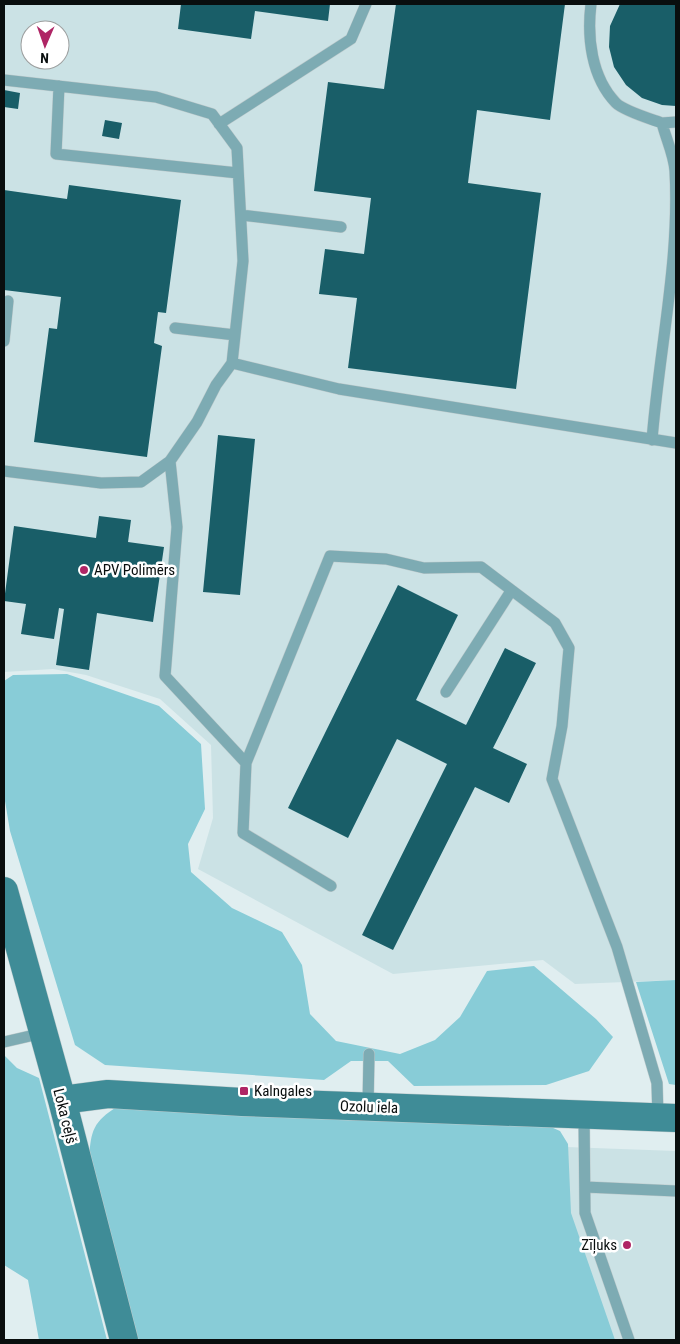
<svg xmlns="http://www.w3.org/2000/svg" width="680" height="1344" font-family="'Roboto Condensed',sans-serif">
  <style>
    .built { fill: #cbe2e5; fill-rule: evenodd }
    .green { fill: #88ccd7 }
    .building { fill: #195e68 }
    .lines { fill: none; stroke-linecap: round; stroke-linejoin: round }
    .service-casing { stroke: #becacc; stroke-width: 12 }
    .secondary-casing { stroke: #becacc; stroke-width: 29 }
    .service { stroke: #7dabb3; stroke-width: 11 }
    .secondary { stroke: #3f8c97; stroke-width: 28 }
    .poi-dot { fill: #af2565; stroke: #fff; stroke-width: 2 }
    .labels { text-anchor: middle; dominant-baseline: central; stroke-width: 5; stroke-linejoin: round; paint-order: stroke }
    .poi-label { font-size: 15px; fill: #090e0e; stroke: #fff; text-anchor: start }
    .street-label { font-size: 15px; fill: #090e0e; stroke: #fff }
  </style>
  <rect width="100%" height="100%" fill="#e0eef0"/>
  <!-- built -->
  <path class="built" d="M 4,4 L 676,4 L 676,980 L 575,984 L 543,960 L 393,974 L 198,869 L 213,818 L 211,745 L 160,699 L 86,675 L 53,669 L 4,672 ZM 30,30 L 60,30 L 60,60 L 30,60 Z
    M 539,1146 L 676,1151 L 676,1340 L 613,1340 Z"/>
  <!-- green -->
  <path class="green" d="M 67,674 L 159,706 L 201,744 L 205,809 L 188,844 L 191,872 L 232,908 L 282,932 L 302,965 L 310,1014 L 336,1041 L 400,1054 L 435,1040 L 460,1017 L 487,971 L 534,966 L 596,1019 L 613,1037 L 589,1071 L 546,1085 L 414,1086 L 388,1061 L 351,1061 L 324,1080 L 105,1065 L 75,1045 L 10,831 L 4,795 L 4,681 L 13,675 Z
    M 676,980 L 676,1085 L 669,1084 L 636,982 Z
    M 4,1055 L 17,1068 L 39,1078 L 107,1340 L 39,1340 L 28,1280 L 4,1265 Z
    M 118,1106 L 544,1124 L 560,1131 L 568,1144 L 571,1213 L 615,1340 L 138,1340 L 89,1159 C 91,1130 93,1122 118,1106 Z"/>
  <!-- building -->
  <path class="building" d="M 181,4 L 330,4 L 328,21 L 255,11 L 251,39 L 178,29 Z
    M 396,4 L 565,4 L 550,120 L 477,110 L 468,183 L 541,193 L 516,389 L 348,368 L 357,298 L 319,294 L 325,249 L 364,254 L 371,198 L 314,191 L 328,82 L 384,89 Z
    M 620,4 L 676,4 L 676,106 L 662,105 L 642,98 L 626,85 L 614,67 L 609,47 L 610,26 Z
    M 4,90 L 20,93 L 18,109 L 4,107 Z
    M 105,120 L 122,123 L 119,139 L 102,136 Z
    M 69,185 L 181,200 L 166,313 L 158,312 L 154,343 L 162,346 L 147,457 L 34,442 L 49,328 L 57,329 L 61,297 L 4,290 L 4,190 L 67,199 Z
    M 218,435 L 255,439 L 240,595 L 203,592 Z
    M 99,516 L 131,520 L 128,542 L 164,547 L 153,622 L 97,613 L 89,670 L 56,665 L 64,609 L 59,608 L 54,639 L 21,634 L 26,604 L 4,601 L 14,526 L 96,538 Z
    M 398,585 L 458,615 L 416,700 L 466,725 L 505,648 L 536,663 L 493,748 L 527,764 L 509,803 L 475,787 L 393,950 L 362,935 L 447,764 L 397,739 L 348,838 L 288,808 Z"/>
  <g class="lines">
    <!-- service casing -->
    <g class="service-casing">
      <path id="service" d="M 591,4 C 587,37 591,77 616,103 C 624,111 651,119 662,123 C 666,139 674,155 675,171 C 680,260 659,351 652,440
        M 4,80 L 156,97 L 212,114 L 237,148 L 243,261 L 232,363
        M 59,86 L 56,154 L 238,173
        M 662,123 L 676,122
        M 219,124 L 351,39 L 366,4
        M 241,215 L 341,227
        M 175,328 L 235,335
        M 4,341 L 8,301
        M 170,461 L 177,527 L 165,676 L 246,763 L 243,833 L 331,886
        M 4,471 L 101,483 L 141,482 L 170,461 L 197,422 L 216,385 L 232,363 L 339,389 L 676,443
        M 446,692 L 511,591
        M 246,763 L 330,556 L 386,559 L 424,568 L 481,567 L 555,623 L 569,648 L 562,726 L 552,779 L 617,947 L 657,1083 L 658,1117
        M 4,1042 L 43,1033
        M 368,1107 L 369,1054
        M 584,1114 L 585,1213 L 629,1340
        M 585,1187 L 676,1191"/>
    </g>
    <!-- secondary casing -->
    <g class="secondary-casing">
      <path id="secondary" d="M 4,891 L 62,1100 L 124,1340
        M 62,1100 L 108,1094 L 242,1102 L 676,1118"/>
    </g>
    <!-- service -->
    <use href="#service" class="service"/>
    <!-- secondary -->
    <use href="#secondary" class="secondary"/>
  </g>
  <!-- markers -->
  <g class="poi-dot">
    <circle cx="84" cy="570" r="5"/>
    <rect x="239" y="1086" width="10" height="10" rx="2.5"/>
    <circle cx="627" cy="1245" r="5"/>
  </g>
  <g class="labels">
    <!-- poi labels -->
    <g class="poi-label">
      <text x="94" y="570">APV Polimērs</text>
      <text x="254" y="1091">Kalngales</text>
      <text x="617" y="1245" text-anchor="end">Zīļuks</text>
    </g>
    <!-- street labels -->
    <g class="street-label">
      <text transform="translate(369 1107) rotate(2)">Ozolu iela</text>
      <text transform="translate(65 1116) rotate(76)">Loka ceļš</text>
    </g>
  </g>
  <!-- border -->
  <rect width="680" height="1344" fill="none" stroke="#090e0e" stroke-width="10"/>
  <!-- north arrow -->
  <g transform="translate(45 45) rotate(182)"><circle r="24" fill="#ffffff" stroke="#9d9f9f"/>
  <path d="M0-4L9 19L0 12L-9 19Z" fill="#af2565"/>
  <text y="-8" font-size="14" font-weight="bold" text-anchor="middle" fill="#090e0e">N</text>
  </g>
</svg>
